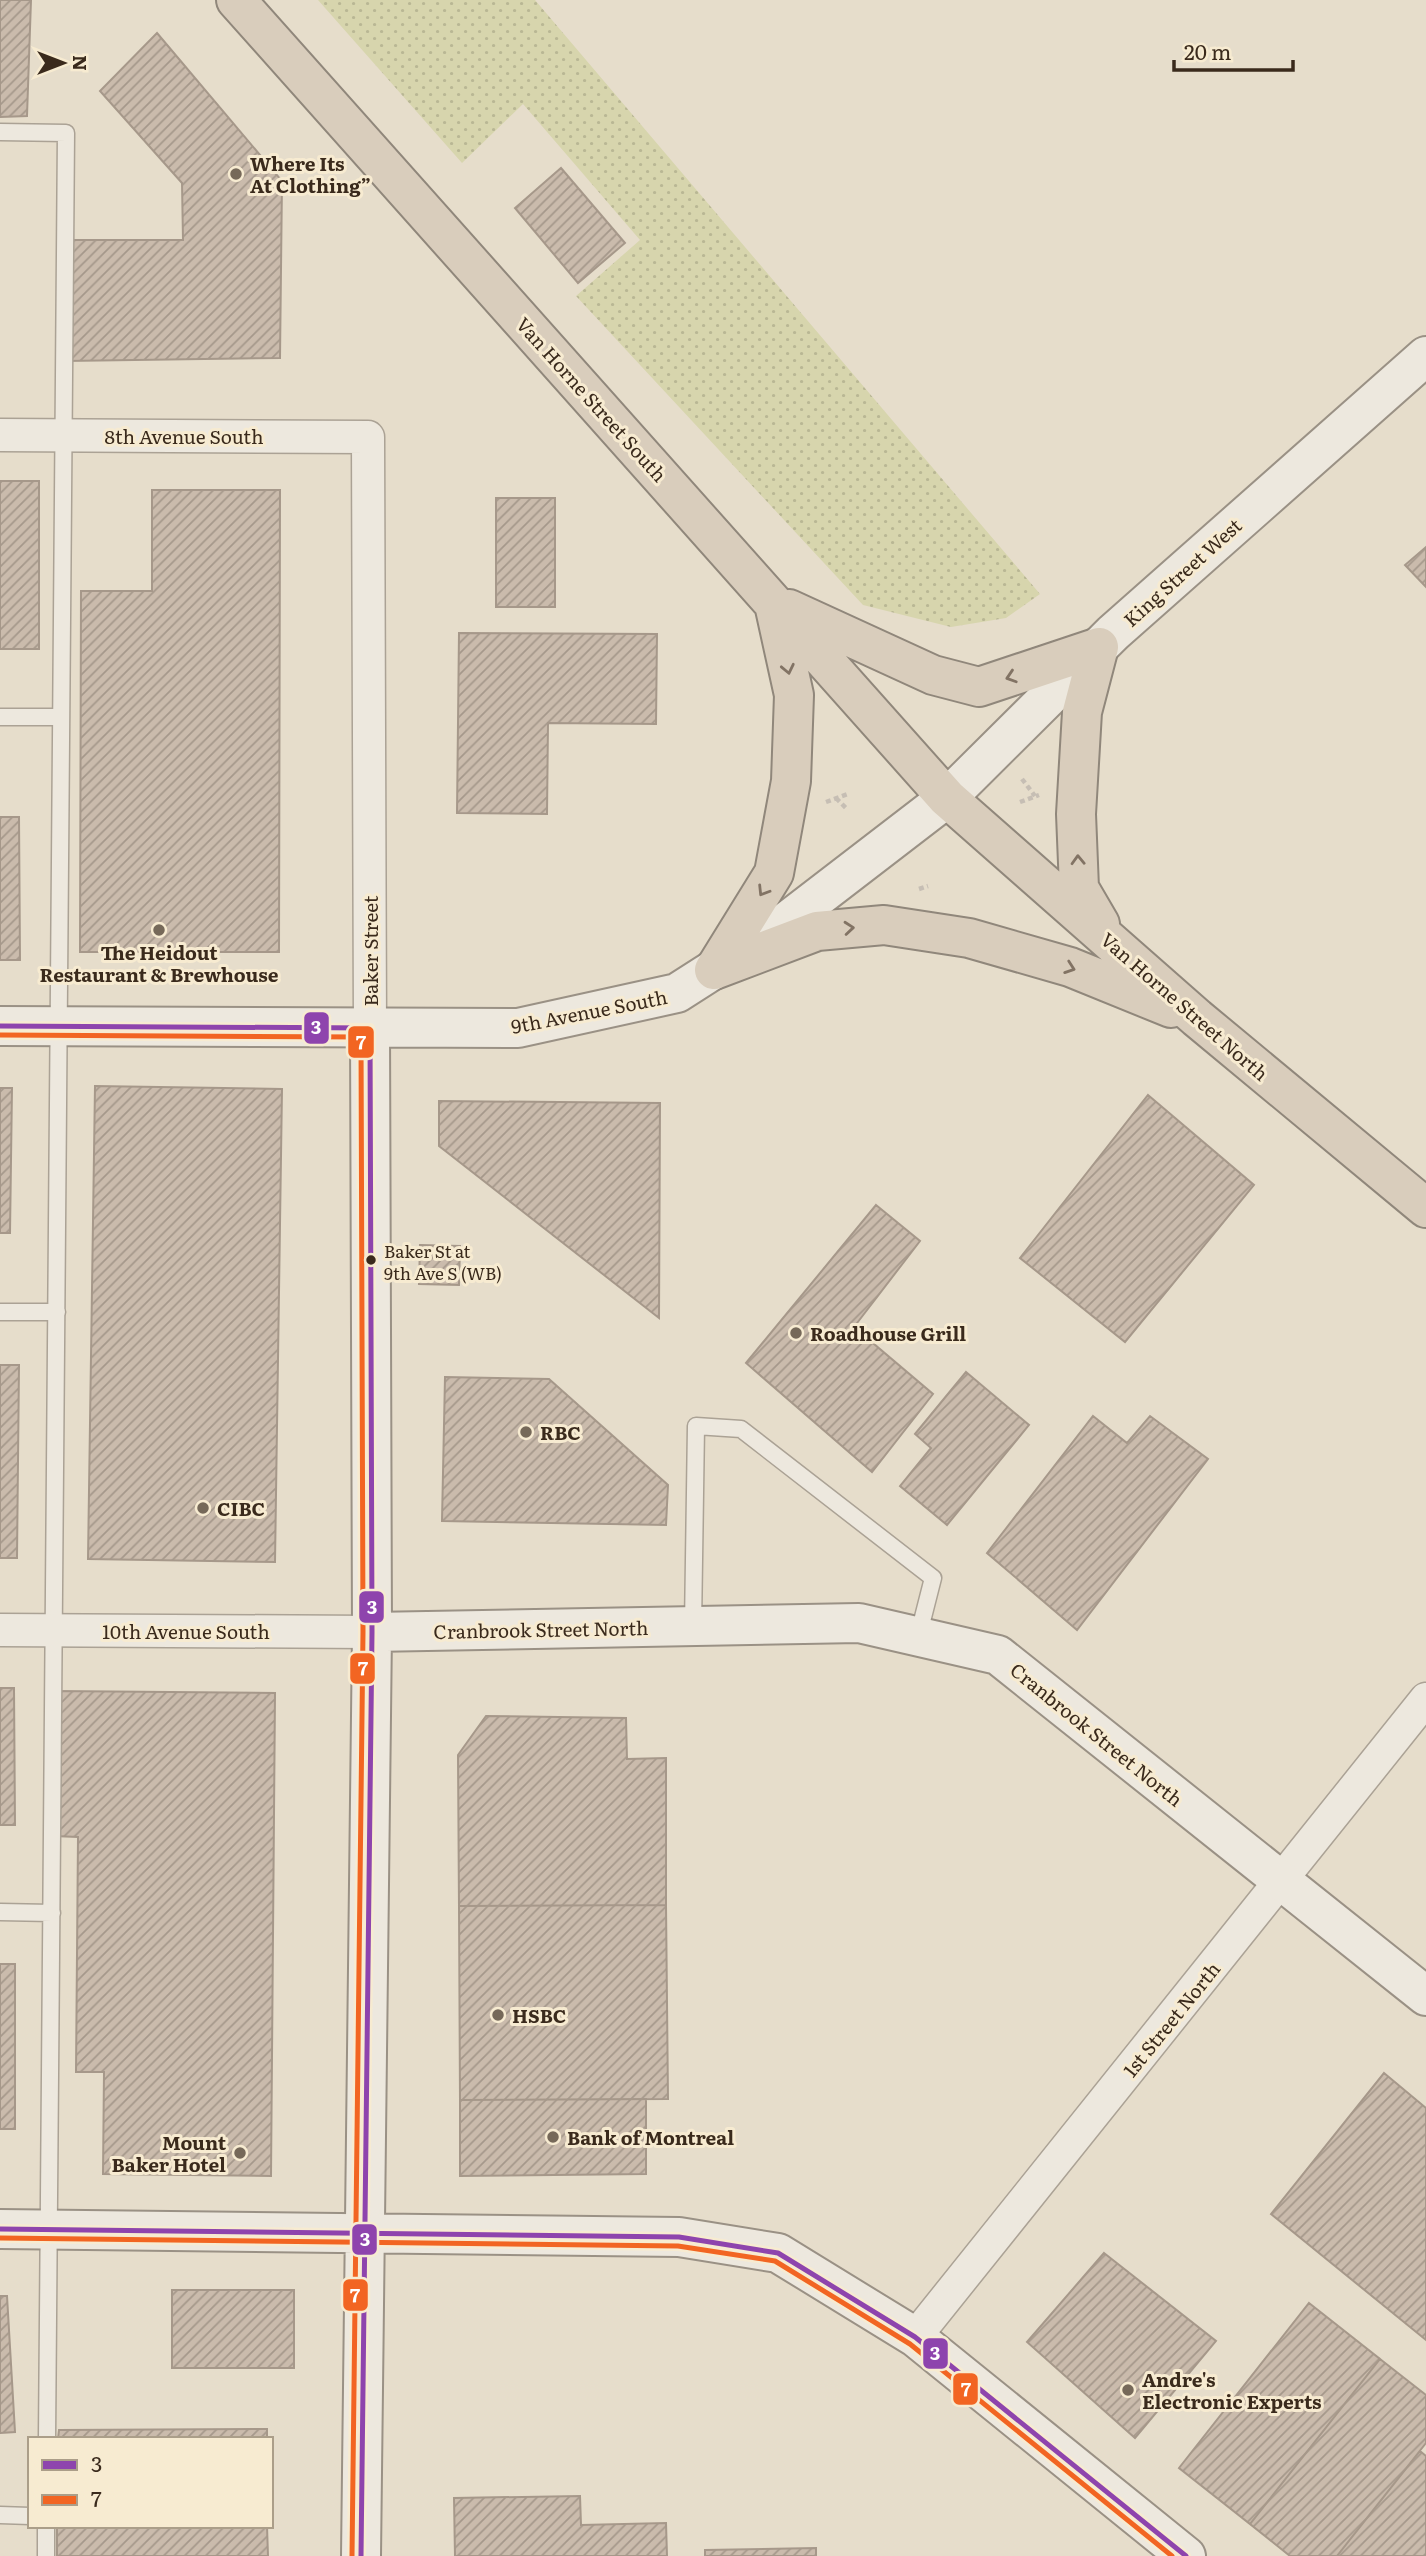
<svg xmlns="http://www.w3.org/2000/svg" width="1426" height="2556" font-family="Literata,serif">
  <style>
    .grass { fill: url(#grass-dots) }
    .building { fill: url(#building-hatch); stroke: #a6988a; stroke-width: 2 }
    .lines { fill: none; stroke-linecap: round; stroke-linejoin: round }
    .lane-casing { stroke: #aba295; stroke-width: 19 }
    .street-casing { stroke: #aba295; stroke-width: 35 }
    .secondary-casing { stroke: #9a9185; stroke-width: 42 }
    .highway-casing { stroke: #90877b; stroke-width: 42 }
    .path { stroke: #c6beb4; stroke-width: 4.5; stroke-dasharray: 5 3.5; stroke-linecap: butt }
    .lane { stroke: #ede8de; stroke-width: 16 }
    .street { stroke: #ede8de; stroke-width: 32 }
    .secondary { stroke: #ede8de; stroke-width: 38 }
    .highway { stroke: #d9cdbc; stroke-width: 38 }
    .bus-1-casing { stroke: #f7ebd1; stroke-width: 10 }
    .bus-2-casing { stroke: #f7ebd1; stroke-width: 10 }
    .bus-1 { stroke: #8e44ad; stroke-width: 5 }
    .bus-2 { stroke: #f26522; stroke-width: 5 }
    .oneway { stroke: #827364 }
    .poi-dot { fill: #766959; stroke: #f7ebd1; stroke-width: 2.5 }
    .bus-dot { fill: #3a2a1c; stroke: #f7ebd1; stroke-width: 2.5 }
    .labels { text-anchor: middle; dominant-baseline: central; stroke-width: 6; stroke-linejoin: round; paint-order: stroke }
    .bus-label { font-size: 17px; fill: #3a2a1c; stroke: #f7ebd1; text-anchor: start }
    .poi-label { font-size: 19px; font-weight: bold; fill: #3a2a1c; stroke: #f7ebd1; text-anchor: start }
    .street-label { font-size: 19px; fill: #3a2a1c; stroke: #f7ebd1 }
    .line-badge { stroke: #f7ebd1; stroke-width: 2.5 }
    .badge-label { font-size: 19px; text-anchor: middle; font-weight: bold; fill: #fff }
  </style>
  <defs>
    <pattern id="grass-dots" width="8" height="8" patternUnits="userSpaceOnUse" patternTransform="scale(1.75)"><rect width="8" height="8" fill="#d7d5ad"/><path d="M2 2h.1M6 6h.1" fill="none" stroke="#b9b794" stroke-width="1.8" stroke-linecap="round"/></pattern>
    <pattern id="building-hatch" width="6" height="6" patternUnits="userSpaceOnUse" patternTransform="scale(1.75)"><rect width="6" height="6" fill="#cabbac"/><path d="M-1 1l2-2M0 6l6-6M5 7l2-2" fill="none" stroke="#a5988b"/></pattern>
  </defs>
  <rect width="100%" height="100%" fill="#e6ddcb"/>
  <!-- grass -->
  <path class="grass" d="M 318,0 L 535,0 L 1040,594 L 1006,618 L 951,627 L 863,605 L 576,296 L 640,240 L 523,104 L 462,163 Z"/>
  <!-- building -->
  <path class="building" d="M 0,0 L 31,0 L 27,116 L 0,117 Z
    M 157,33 L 282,181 L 280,358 L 66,361 L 69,240 L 183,240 L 182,183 L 100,91 Z
    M 561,168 L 625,243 L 578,283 L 515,208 Z
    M 0,481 L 39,481 L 39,649 L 0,649 Z
    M 152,490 L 280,490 L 279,952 L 80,952 L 81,591 L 152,591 Z
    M 496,498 L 555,498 L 555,607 L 496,607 Z
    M 1426,547 L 1426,587 L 1405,565 Z
    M 459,633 L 657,634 L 656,724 L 548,723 L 547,814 L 457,813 Z
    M 0,817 L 19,817 L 20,960 L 0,960 Z
    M 95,1086 L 282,1089 L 275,1562 L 88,1559 Z
    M 0,1088 L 12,1088 L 10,1233 L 0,1233 Z
    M 1148,1095 L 1254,1185 L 1125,1342 L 1020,1258 Z
    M 439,1101 L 660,1103 L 659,1318 L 439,1146 Z
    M 876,1205 L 920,1241 L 854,1327 L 933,1394 L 872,1472 L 746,1363 Z
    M 420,1245 L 460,1246 L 459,1285 L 419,1284 Z
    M 0,1365 L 19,1365 L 17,1558 L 0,1558 Z
    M 966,1372 L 1029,1425 L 947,1525 L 900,1486 L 931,1448 L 915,1434 Z
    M 445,1377 L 549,1379 L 668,1485 L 666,1525 L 442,1521 Z
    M 1093,1416 L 1127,1443 L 1150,1416 L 1208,1459 L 1077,1630 L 987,1553 Z
    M 0,1688 L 14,1688 L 15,1825 L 0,1825 Z
    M 55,1691 L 275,1693 L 271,2176 L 103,2174 L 104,2072 L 76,2072 L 78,1837 L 54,1836 Z
    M 486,1716 L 626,1718 L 627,1759 L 666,1758 L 666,1905 L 459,1906 L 458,1755 Z
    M 666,1905 L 668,2099 L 460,2100 L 459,1906 Z
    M 0,1964 L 15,1964 L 15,2129 L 0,2129 Z
    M 1384,2073 L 1426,2108 L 1426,2340 L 1271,2214 Z
    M 646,2099 L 646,2174 L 460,2176 L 460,2100 Z
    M 1104,2253 L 1216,2341 L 1135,2438 L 1027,2342 Z
    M 172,2290 L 294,2290 L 294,2368 L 172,2368 Z
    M 0,2296 L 7,2296 L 15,2432 L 0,2433 Z
    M 1309,2303 L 1380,2359 L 1250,2524 L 1179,2468 Z
    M 1380,2359 L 1426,2395 L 1426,2443 L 1337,2556 L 1290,2556 L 1250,2524 Z
    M 267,2429 L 267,2439 L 58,2439 L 59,2430 Z
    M 1420,2451 L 1426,2456 L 1426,2556 L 1337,2556 Z
    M 580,2496 L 581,2525 L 666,2523 L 667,2556 L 455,2556 L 454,2498 Z
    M 57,2526 L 267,2526 L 268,2556 L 57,2556 Z
    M 816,2548 L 816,2556 L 705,2556 L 705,2550 Z"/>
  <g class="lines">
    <!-- lane casing -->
    <g class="lane-casing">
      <path id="lane" d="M 0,132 L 66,133 L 47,2439
        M 0,717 L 61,717
        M 0,1312 L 57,1312
        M 693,1626 L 696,1426 L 741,1429 L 933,1578 L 918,1637
        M 0,1912 L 52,1913
        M 0,2515 L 30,2516
        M 46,2556 L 46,2526"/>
    </g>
    <!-- street casing -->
    <g class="street-casing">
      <path id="street" d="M 0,435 L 368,437 L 370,1028
        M 0,1630 L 372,1632
        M 915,2337 L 1426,1699"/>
    </g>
    <!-- secondary casing -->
    <g class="secondary-casing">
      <path id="secondary" d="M 0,1026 L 518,1028 L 677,993 L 774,931 L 947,798 L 1113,633 L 1426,356
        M 372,1632 L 859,1623 L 998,1655 L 1426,1996
        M 0,2229 L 679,2237 L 778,2253 L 915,2337 L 1186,2556
        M 361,2556 L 372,1632 L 370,1028"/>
    </g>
    <!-- highway casing -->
    <g class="highway-casing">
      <path id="highway" d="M 236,0 L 947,798 L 1197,1018 L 1426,1208
        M 789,609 L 933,675 L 979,687 L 1099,647
        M 1099,647 L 1082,712 L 1076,814 L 1079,888 L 1100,924
        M 714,970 L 817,931 L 884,925 L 969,938 L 1070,967 L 1171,1008
        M 714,970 L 774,873 L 791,781 L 794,695 L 774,604"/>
    </g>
    <!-- path -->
    <path class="path" d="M 1022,779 L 1035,796
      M 836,798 L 846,808
      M 826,802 L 848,794
      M 1020,802 L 1039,795
      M 919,889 L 928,886"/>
    <!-- lane -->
    <use href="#lane" class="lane"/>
    <!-- street -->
    <use href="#street" class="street"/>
    <!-- secondary -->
    <use href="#secondary" class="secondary"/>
    <!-- highway -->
    <use href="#highway" class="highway"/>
    <!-- bus-1 casing -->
    <g class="bus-1-casing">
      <path id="bus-1" d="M 0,1026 L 370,1028 L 372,1632 L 361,2556
        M 0,2229 L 679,2237 L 778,2253 L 915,2337 L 1186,2556"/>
    </g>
    <!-- bus-2 casing -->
    <g class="bus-2-casing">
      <path id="bus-2" d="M 0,1035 L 361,1037 L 363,1632 L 352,2556
        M 0,2238 L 678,2246 L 775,2261 L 910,2344 L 1172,2556"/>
    </g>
    <!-- bus-1 -->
    <use href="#bus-1" class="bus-1"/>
    <!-- bus-2 -->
    <use href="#bus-2" class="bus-2"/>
  </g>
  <!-- one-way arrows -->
  <defs><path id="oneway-chevron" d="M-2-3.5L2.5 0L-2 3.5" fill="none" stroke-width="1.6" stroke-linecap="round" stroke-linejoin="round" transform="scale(1.75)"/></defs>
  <g class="oneway">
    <use href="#oneway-chevron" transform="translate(788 669) rotate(78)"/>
    <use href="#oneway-chevron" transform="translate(1011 677) rotate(162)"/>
    <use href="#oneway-chevron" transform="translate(1078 860) rotate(-92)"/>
    <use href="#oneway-chevron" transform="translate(763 891) rotate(122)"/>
    <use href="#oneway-chevron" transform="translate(849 928) rotate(-5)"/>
    <use href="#oneway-chevron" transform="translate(1070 968) rotate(19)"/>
  </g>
  <!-- markers -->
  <g class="poi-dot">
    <circle cx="236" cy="174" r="7"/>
    <circle cx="159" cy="930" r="7"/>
    <circle cx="796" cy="1333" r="7"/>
    <circle cx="526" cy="1432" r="7"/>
    <circle cx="203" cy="1508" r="7"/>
    <circle cx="498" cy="2015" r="7"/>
    <circle cx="553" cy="2137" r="7"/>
    <circle cx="240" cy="2153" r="7"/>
    <circle cx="1128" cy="2390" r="7"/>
  </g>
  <circle class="bus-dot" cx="371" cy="1260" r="6"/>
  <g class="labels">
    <!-- bus labels -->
    <g class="bus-label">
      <text x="384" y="1250">Baker St at<tspan x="384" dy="22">9th Ave S (WB)</tspan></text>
    </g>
    <!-- poi labels -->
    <g class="poi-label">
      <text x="250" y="163">Where Its<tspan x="250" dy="22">At Clothing”</tspan></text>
      <text x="159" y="952" text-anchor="middle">The Heidout<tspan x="159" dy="22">Restaurant &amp; Brewhouse</tspan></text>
      <text x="810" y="1333">Roadhouse Grill</text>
      <text x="540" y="1432">RBC</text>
      <text x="217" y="1508">CIBC</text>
      <text x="512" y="2015">HSBC</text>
      <text x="567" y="2137">Bank of Montreal</text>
      <text x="226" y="2142" text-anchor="end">Mount<tspan x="226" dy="22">Baker Hotel</tspan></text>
      <text x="1142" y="2379">Andre's<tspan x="1142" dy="22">Electronic Experts</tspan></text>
    </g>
    <!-- street labels -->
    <g class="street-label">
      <text transform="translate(592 399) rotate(48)">Van Horne Street South</text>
      <text x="184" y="436">8th Avenue South</text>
      <text transform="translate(1182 572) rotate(-42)">King Street West</text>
      <text transform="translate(370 951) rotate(-90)">Baker Street</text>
      <text transform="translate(1185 1006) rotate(41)">Van Horne Street North</text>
      <text transform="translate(589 1011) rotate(-11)">9th Avenue South</text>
      <text transform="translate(541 1629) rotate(-1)">Cranbrook Street North</text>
      <text x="186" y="1631">10th Avenue South</text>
      <text transform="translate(1097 1734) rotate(39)">Cranbrook Street North</text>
      <text transform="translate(1171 2019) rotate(-51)">1st Street North</text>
    </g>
  </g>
  <g class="line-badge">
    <rect x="303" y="1011" width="27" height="34" rx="7" fill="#8e44ad"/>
    <rect x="347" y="1025" width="28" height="34" rx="7" fill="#f26522"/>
    <rect x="358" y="1590" width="27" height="34" rx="7" fill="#8e44ad"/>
    <rect x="349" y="1652" width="27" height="33" rx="7" fill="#f26522"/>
    <rect x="351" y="2223" width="27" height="33" rx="7" fill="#8e44ad"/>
    <rect x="342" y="2278" width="27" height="34" rx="7" fill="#f26522"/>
    <rect x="922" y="2337" width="27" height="33" rx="7" fill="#8e44ad"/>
    <rect x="952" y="2372" width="27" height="34" rx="7" fill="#f26522"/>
  </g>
  <g class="badge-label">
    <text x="316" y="1034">3</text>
    <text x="361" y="1049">7</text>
    <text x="372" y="1614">3</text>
    <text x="363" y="1675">7</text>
    <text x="365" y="2246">3</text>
    <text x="355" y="2302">7</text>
    <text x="935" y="2360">3</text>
    <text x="966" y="2396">7</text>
  </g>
  <!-- legend -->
  <rect x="28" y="2437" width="245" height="91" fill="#f7ebd1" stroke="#ab9e89" stroke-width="2"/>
  <rect x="42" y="2460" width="35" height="10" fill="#8e44ad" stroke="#ab9e89" stroke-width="2"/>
  <text x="91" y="2472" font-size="21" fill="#3a2a1c">3</text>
  <rect x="42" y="2495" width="35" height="10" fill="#f26522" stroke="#ab9e89" stroke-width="2"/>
  <text x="91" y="2507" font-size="21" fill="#3a2a1c">7</text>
  <!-- north arrow -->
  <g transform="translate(63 63) rotate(90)" stroke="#f7ebd1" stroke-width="5" paint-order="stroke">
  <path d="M0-5L12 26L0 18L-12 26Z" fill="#3a2a1c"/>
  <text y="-10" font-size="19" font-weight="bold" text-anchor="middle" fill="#3a2a1c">N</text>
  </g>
  <!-- scale -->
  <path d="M1174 60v10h119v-10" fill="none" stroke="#3a2a1c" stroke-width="3.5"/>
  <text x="1184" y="60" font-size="21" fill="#3a2a1c" stroke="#f7ebd1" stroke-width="5" paint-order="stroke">20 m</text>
</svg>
